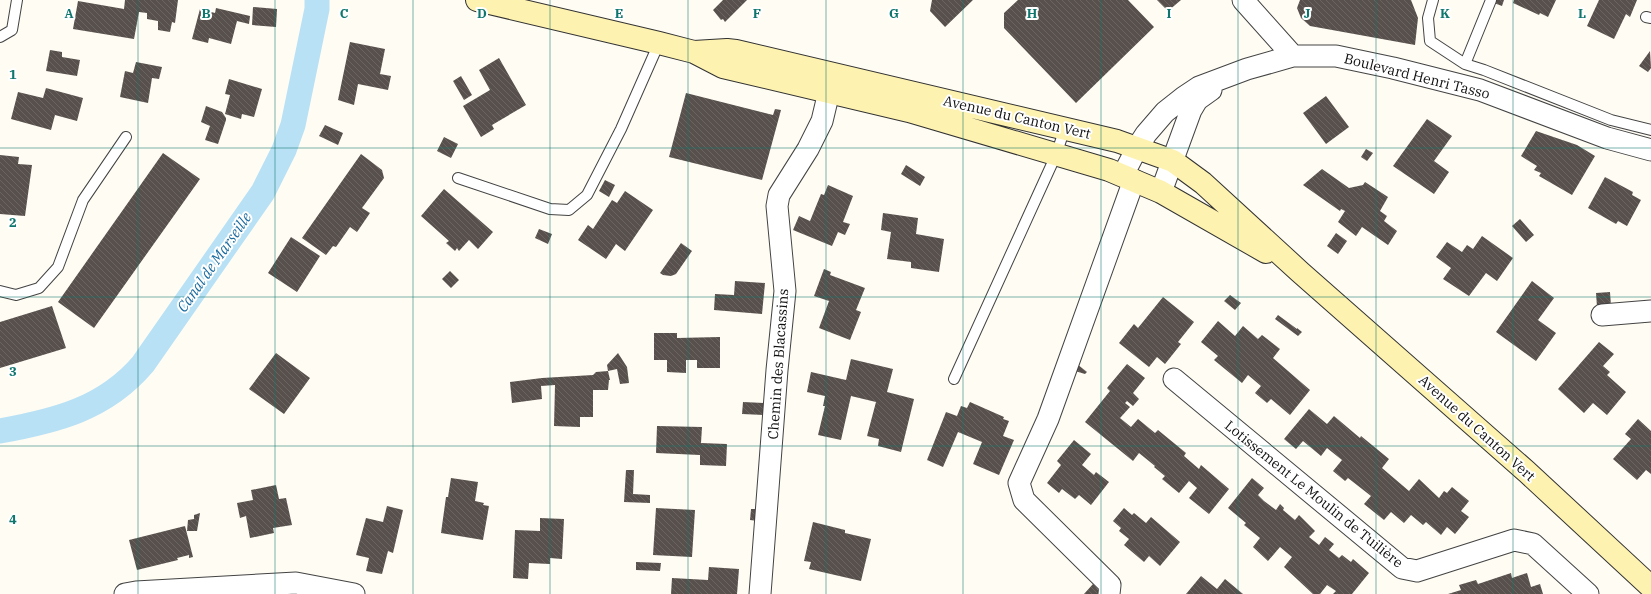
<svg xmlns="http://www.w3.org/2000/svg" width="1651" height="594" font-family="'IBM Plex Serif',serif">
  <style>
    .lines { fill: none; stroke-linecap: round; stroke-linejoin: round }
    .canal { stroke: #b8e1f5; stroke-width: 25 }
    .building { fill: url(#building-back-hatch) }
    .lane-casing { stroke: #434343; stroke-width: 12 }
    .street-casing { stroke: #434343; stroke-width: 23 }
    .secondary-casing { stroke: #323232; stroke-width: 24 }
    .lane { stroke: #fff; stroke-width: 10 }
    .street { stroke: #fff; stroke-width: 21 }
    .secondary { stroke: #fdf2b0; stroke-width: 22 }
    .grid { fill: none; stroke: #0f766e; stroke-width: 1; stroke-opacity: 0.55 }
    .labels { text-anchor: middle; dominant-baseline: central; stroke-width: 4; stroke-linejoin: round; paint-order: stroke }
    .street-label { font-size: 14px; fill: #101010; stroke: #fff }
    .water-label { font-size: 15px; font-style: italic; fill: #1a6ba0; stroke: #fff }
    .grid-label { font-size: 13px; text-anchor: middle; font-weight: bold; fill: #0f766e; stroke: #fff; stroke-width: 4; stroke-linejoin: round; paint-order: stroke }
  </style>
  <defs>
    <pattern id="building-back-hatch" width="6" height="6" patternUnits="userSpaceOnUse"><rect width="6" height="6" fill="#58504c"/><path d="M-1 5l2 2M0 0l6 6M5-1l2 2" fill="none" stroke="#6b6561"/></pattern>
  </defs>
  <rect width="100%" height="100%" fill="#fffcf3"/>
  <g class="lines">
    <!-- canal -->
    <path class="canal" d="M 0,431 C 55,421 105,409 143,364 L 263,192 L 284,150 L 293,125 L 317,9 L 317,0"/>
  </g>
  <!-- building -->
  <path class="building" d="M 125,0 L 178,0 L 175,23 L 172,22 L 170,32 L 158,30 L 158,21 L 147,19 L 147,13 L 139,12 L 134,39 L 73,29 L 78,1 L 124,9 Z
    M 723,0 L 747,0 L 725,22 L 723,19 L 721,20 L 713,10 Z
    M 932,0 L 973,0 L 945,27 L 930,11 Z
    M 1018,0 L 1128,0 L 1154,27 L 1076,103 L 1004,28 L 1004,13 Z
    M 1157,0 L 1181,0 L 1168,11 Z
    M 1300,0 L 1411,0 L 1418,18 L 1415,45 L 1310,26 L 1301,18 L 1297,8 Z
    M 1496,0 L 1504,0 L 1502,6 L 1494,3 Z
    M 1514,0 L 1556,0 L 1548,17 L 1540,13 L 1539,15 L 1513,3 Z
    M 1599,0 L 1637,0 L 1630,17 L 1626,14 L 1614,39 L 1587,26 Z
    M 253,7 L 277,9 L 276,27 L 252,25 Z
    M 216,8 L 250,16 L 249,24 L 237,21 L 231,44 L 209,38 L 208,43 L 192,39 L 200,9 L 215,13 Z
    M 350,42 L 385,49 L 380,74 L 391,76 L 388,90 L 358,84 L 354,105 L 338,100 Z
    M 50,50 L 62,52 L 62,57 L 80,60 L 77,76 L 46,71 Z
    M 1650,51 L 1651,68 L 1648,72 L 1639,66 Z
    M 499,58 L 526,105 L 492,125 L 494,129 L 481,137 L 463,106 L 490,90 L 479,70 Z
    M 136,62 L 162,67 L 159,79 L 152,78 L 148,103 L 120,97 L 125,71 L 133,73 Z
    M 461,76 L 472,95 L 464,100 L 453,81 Z
    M 229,79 L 262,89 L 254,117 L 242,114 L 241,119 L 225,114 L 230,95 L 225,94 Z
    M 46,88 L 83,98 L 77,121 L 55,115 L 51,130 L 11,119 L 18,92 L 43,98 Z
    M 686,93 L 773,115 L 775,109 L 781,110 L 762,180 L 669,157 Z
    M 1326,96 L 1349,127 L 1326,144 L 1303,113 Z
    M 206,106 L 222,112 L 226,118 L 226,120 L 218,144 L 205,140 L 210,126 L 201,122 Z
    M 1427,119 L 1452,136 L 1434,161 L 1449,172 L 1434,194 L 1393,166 Z
    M 325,125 L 343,133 L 338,145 L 319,136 Z
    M 1536,131 L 1577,145 L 1595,156 L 1572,195 L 1539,176 L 1541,173 L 1534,170 L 1537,166 L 1521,156 Z
    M 444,137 L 458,144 L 451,158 L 437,151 Z
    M 1366,149 L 1373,153 L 1367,161 L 1361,157 Z
    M 163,153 L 200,179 L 94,328 L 58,302 Z
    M 361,154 L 382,170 L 384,178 L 362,208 L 370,213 L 357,232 L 350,227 L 336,247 L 333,246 L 326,255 L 302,238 Z
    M 0,155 L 19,157 L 18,164 L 32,165 L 25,216 L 0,214 Z
    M 906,165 L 925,177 L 920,186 L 901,174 Z
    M 1322,169 L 1349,188 L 1363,185 L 1365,182 L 1388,197 L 1380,211 L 1387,216 L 1384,221 L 1397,231 L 1388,245 L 1362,227 L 1356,236 L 1338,222 L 1345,211 L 1341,209 L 1340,211 L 1303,185 Z
    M 1605,177 L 1633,192 L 1632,195 L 1641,200 L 1627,226 L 1618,221 L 1616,224 L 1588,208 Z
    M 605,180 L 615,185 L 609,197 L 599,191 Z
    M 828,185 L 853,196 L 843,222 L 850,224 L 845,235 L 838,232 L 832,246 L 793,230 L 799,216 L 810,221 L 821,194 L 824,195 Z
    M 444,189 L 493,232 L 478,249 L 469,240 L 459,251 L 457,248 L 455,251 L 446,243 L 449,241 L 421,216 Z
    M 625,191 L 653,210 L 625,251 L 616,244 L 606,259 L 578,240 L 588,225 L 593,229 L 612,200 L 617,203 Z
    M 883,213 L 918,218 L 916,234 L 944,239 L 939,272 L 911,268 L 911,262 L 887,259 L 891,232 L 881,230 Z
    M 1520,219 L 1534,235 L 1526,242 L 1512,226 Z
    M 539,229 L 552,234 L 548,244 L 535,238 Z
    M 1336,233 L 1347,241 L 1338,254 L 1327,246 Z
    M 1482,236 L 1513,258 L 1497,281 L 1486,273 L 1469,296 L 1443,279 L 1451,268 L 1436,257 L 1447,242 L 1462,252 L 1467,245 L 1473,249 Z
    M 291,237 L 320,256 L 297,292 L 268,273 Z
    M 681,243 L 692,251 L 676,274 L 671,276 L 663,275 L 660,273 Z
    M 824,269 L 831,272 L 830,275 L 865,288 L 856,310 L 861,312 L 850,340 L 819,328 L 829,301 L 814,296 Z
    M 450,271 L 459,280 L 451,288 L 442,279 Z
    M 735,281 L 765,283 L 762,314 L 714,310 L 715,294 L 734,295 Z
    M 1532,281 L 1554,298 L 1538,320 L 1556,333 L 1536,361 L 1496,332 Z
    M 1610,292 L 1611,306 L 1597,307 L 1596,293 Z
    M 1230,295 L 1241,303 L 1235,310 L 1224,301 Z
    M 1163,297 L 1194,322 L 1178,342 L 1181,344 L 1165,364 L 1157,357 L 1149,367 L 1119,343 L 1134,324 L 1138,328 Z
    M 52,306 L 66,348 L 0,368 L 0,322 Z
    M 1278,315 L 1297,329 L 1297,328 L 1302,332 L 1298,336 L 1275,319 Z
    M 1218,321 L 1235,336 L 1243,326 L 1258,339 L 1262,335 L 1280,349 L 1273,358 L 1310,390 L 1290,415 L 1271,399 L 1267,403 L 1255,393 L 1261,386 L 1248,375 L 1242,383 L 1214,360 L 1218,356 L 1201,342 Z
    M 654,333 L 677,333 L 677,338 L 720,337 L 720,368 L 697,368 L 697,360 L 686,360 L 686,373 L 667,372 L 667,360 L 654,360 Z
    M 1599,342 L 1614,354 L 1603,366 L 1610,372 L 1607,375 L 1626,392 L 1607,415 L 1593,403 L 1584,413 L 1558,389 Z
    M 276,353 L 310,378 L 284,414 L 249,389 Z
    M 618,353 L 627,367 L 629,383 L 620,384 L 617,369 L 608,371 L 607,365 Z
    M 851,359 L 893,369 L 887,392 L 914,399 L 901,452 L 878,446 L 879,439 L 867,436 L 876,402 L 851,396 L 841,440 L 818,435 L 825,406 L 823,406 L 825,396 L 807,392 L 811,372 L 846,380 Z
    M 1077,364 L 1087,372 L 1085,374 L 1075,371 Z
    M 1127,364 L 1145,378 L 1133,393 L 1139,399 L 1133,406 L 1127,401 L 1125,403 L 1130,407 L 1120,418 L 1131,427 L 1138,419 L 1155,433 L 1158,430 L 1186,453 L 1184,456 L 1199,469 L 1201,465 L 1229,489 L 1209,514 L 1189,498 L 1197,488 L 1189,481 L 1179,493 L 1162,479 L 1165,476 L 1154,467 L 1155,466 L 1139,453 L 1133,461 L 1085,422 L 1110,391 L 1107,388 Z
    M 608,371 L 610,380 L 609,380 L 608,390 L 593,390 L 593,417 L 580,417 L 580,427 L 554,426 L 555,385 L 541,386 L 542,399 L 512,403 L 510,382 L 542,378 L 593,375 L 596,372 Z
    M 743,402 L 766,403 L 765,415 L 742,414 Z
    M 970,402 L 1004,417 L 1003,419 L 1009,421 L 1003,436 L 1014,440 L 999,475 L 973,464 L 982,442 L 958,432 L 943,467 L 927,460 L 946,412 L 957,416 L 961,406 L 967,408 Z
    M 1309,409 L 1327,424 L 1334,416 L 1360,438 L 1361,436 L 1389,459 L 1382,468 L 1409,491 L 1419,479 L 1439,498 L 1444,491 L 1447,493 L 1452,487 L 1469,501 L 1461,511 L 1469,517 L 1455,534 L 1447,527 L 1441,535 L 1426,522 L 1423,525 L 1411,515 L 1404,523 L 1391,512 L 1384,520 L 1364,504 L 1371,496 L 1348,478 L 1345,481 L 1333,471 L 1342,460 L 1327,448 L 1321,456 L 1303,441 L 1296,449 L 1284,439 Z
    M 1638,419 L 1651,431 L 1651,474 L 1646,470 L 1637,480 L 1613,459 L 1631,439 L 1625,434 Z
    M 657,426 L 702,427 L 701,443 L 727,444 L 726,466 L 700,465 L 700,455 L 656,453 Z
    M 1074,440 L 1091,454 L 1082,465 L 1094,475 L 1096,472 L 1109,482 L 1091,505 L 1079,495 L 1075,499 L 1062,489 L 1059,493 L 1047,483 L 1061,465 L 1057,461 Z
    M 626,470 L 634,470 L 633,494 L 650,495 L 650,503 L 624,502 Z
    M 451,478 L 478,482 L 475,501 L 484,503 L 483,505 L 489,506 L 483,540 L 441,533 L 446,497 L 448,497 Z
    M 1252,478 L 1264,488 L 1258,495 L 1264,501 L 1276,510 L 1280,504 L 1284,508 L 1283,510 L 1295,520 L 1299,515 L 1315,531 L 1309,537 L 1319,545 L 1325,537 L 1334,544 L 1329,550 L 1339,558 L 1342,555 L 1351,562 L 1353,559 L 1369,573 L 1352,594 L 1333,594 L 1336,591 L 1327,585 L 1320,594 L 1313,594 L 1284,567 L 1292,557 L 1280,547 L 1268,561 L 1253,547 L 1260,538 L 1244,525 L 1246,523 L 1228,508 Z
    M 276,485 L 279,499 L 286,498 L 292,525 L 273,528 L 274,533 L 250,538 L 246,516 L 240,518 L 237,503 L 253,500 L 251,490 Z
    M 387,506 L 403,510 L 393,553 L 388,551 L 382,574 L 366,571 L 369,558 L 356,555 L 366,518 L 383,522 Z
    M 656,508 L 695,510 L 692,557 L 653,555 Z
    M 1124,508 L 1132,515 L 1134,513 L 1146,523 L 1151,517 L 1180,542 L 1160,566 L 1149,556 L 1144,562 L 1124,545 L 1129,539 L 1119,531 L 1121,528 L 1113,521 Z
    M 751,509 L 759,509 L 758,521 L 750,520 Z
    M 200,513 L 197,531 L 187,531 L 188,520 L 194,519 L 194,515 Z
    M 540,518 L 564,519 L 562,559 L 550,558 L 550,564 L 529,563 L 528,579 L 513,578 L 515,530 L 540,531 Z
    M 813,522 L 845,530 L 845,533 L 871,539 L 861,581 L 809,569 L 811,562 L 804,561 Z
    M 185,526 L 193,557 L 189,558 L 189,555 L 177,558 L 178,560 L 137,570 L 129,540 Z
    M 636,562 L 661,563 L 660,571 L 636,570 Z
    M 709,567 L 739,569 L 737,594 L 671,594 L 672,578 L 708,580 Z
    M 1511,573 L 1512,578 L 1527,573 L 1531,587 L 1540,584 L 1543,594 L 1448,594 L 1461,590 L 1459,585 L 1476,580 L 1478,584 Z
    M 1201,576 L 1217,589 L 1225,579 L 1243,594 L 1186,594 Z
    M 1093,584 L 1100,592 L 1098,594 L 1084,594 Z"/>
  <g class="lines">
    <!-- lane casing -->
    <g class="lane-casing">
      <path id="lane" d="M 1433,0 L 1428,18 L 1430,41 L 1465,64
        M 1491,0 L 1465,64 L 1484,70 L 1611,120 L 1651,130
        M 1646,17 L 1651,18
        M 0,37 L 12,30 L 17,0
        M 458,178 L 550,209 L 569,210 L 587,195 L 621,129 L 659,43
        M 0,291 L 16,295 L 39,288 L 58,267 L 83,200 L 126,137
        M 954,379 L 1056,155 L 1065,128"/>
    </g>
    <!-- street casing -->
    <g class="street-casing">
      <path id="street" d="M 1243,0 L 1293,56
        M 1123,175 L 1137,148 L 1146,134 L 1165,112 L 1184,97 L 1199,87 L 1247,69 L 1293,56 L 1336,56 L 1393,68 L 1480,90 L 1607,138 L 1651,150
        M 1161,192 L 1191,110 L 1197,100 L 1211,90
        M 1602,315 L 1651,311
        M 1174,379 L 1402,568 L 1417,571 L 1514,540 L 1533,544 L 1588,594
        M 125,594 L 136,592 L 296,583 L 354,594
        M 760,594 L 777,370 L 785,291 L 777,206 L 779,195 L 808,149 L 822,121 L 833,75
        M 1109,594 L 1110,585 L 1024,500 L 1019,483 L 1048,419 L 1134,180"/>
    </g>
    <!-- secondary casing -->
    <g class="secondary-casing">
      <path id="secondary" d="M 477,0 L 659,43 L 694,52 L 723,67 L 909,111 L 1109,170 L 1161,192 L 1266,252
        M 694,52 L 727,50 L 736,51 L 1117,141 L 1173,161 L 1203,183 L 1300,272 L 1527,472 L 1651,587"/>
    </g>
    <!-- lane -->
    <use href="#lane" class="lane"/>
    <!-- street -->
    <use href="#street" class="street"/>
    <!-- secondary -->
    <use href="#secondary" class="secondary"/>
  </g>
  <!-- grid -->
  <path class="grid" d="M 138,0 L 138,594M 275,0 L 275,594M 413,0 L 413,594M 550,0 L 550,594M 688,0 L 688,594M 826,0 L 826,594M 963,0 L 963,594M 1101,0 L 1101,594M 1238,0 L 1238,594M 1376,0 L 1376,594M 1513,0 L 1513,594M 0,148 L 1651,148M 0,297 L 1651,297M 0,446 L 1651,446"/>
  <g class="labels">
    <!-- street labels -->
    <g class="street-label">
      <text transform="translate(1417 76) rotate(14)">Boulevard Henri Tasso</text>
      <text transform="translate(1017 117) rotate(13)">Avenue du Canton Vert</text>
      <text transform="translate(778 364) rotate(-86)">Chemin des Blacassins</text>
      <text transform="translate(1477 428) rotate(42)">Avenue du Canton Vert</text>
      <text transform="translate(1314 494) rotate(39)">Lotissement Le Moulin de Tuilière</text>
    </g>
    <!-- water labels -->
    <g class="water-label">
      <text transform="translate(214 262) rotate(-55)">Canal de Marseille</text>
    </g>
  </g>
  <g class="grid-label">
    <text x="69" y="18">A</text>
    <text x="206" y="18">B</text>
    <text x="344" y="18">C</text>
    <text x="482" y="18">D</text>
    <text x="619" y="18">E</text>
    <text x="757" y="18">F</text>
    <text x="894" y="18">G</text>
    <text x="1032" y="18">H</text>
    <text x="1169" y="18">I</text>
    <text x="1307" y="18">J</text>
    <text x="1445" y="18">K</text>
    <text x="1582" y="18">L</text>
    <text x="13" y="79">1</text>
    <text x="13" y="227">2</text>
    <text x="13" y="376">3</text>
    <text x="13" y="524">4</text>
  </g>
</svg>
